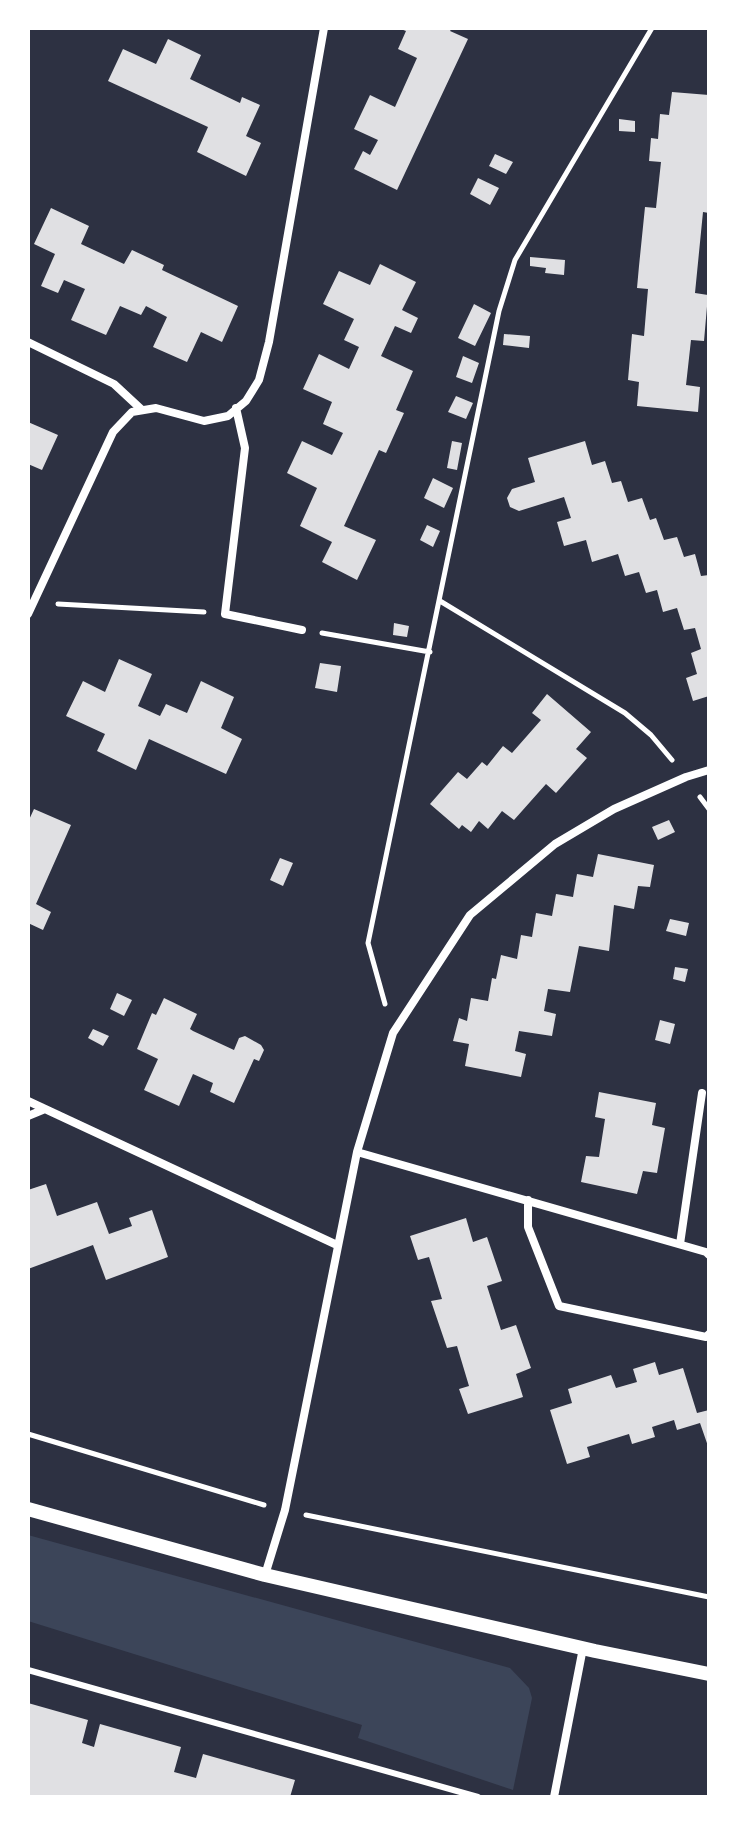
<svg xmlns="http://www.w3.org/2000/svg" width="737" height="1825" font-family="Helvetica,sans-serif">
  <style>
    .green { fill: #3c4559 }
    .building { fill: #e0e0e3 }
    .lines { fill: none; stroke-linecap: round; stroke-linejoin: round }
    .path { stroke: #fff; stroke-width: 5 }
    .service { stroke: #fff; stroke-width: 6 }
    .minor { stroke: #fff; stroke-width: 8 }
    .tertiary { stroke: #fff; stroke-width: 14 }
  </style>
  <rect width="100%" height="100%" fill="#2d3142"/>
  <!-- green -->
  <path class="green" d="M 28,1535 L 510,1668 L 529,1688 L 532,1698 L 513,1790 L 358,1738 L 362,1725 L 28,1621 Z"/>
  <!-- building -->
  <path class="building" d="M 398,28 L 452,28 L 450,31 L 468,39 L 397,190 L 354,169 L 363,151 L 370,155 L 378,140 L 354,129 L 370,95 L 395,107 L 417,58 L 398,49 L 406,31 Z
    M 168,39 L 201,55 L 190,79 L 240,103 L 242,97 L 260,105 L 246,136 L 261,143 L 246,176 L 197,152 L 208,127 L 108,81 L 123,49 L 156,64 Z
    M 672,92 L 709,95 L 709,213 L 703,212 L 695,293 L 708,295 L 704,341 L 691,340 L 686,385 L 700,387 L 698,412 L 637,406 L 639,382 L 628,380 L 632,334 L 644,336 L 646,312 L 648,289 L 637,288 L 639,266 L 645,207 L 656,208 L 661,162 L 649,161 L 651,138 L 658,139 L 660,114 L 669,115 Z
    M 619,119 L 635,121 L 635,132 L 619,131 Z
    M 495,154 L 513,162 L 506,174 L 489,166 Z
    M 478,178 L 499,188 L 490,205 L 470,194 Z
    M 51,208 L 89,226 L 81,244 L 124,264 L 132,250 L 164,265 L 162,270 L 238,306 L 222,342 L 201,332 L 187,362 L 153,347 L 167,317 L 146,306 L 141,315 L 120,306 L 106,335 L 71,320 L 85,289 L 64,280 L 58,293 L 41,286 L 55,254 L 34,244 Z
    M 530,257 L 565,260 L 564,275 L 545,273 L 546,268 L 530,266 Z
    M 380,264 L 416,282 L 402,310 L 418,318 L 411,333 L 395,326 L 381,356 L 413,371 L 396,410 L 404,413 L 386,453 L 379,450 L 344,526 L 376,540 L 357,580 L 322,562 L 332,542 L 300,526 L 317,488 L 287,473 L 302,441 L 332,455 L 343,433 L 323,424 L 332,402 L 303,389 L 319,354 L 349,369 L 359,347 L 344,340 L 354,319 L 323,304 L 339,271 L 370,285 Z
    M 474,304 L 491,313 L 475,346 L 458,338 Z
    M 504,334 L 530,336 L 529,348 L 503,345 Z
    M 463,356 L 479,363 L 472,383 L 456,377 Z
    M 456,396 L 473,403 L 466,419 L 448,412 Z
    M 28,422 L 58,435 L 42,470 L 28,464 Z
    M 452,441 L 462,443 L 457,470 L 447,468 Z
    M 585,441 L 592,465 L 605,461 L 612,483 L 621,481 L 628,502 L 642,498 L 650,520 L 656,518 L 664,540 L 677,537 L 684,557 L 695,554 L 701,576 L 709,575 L 709,696 L 693,701 L 686,678 L 697,674 L 691,653 L 701,649 L 695,628 L 684,630 L 677,608 L 663,612 L 657,590 L 646,593 L 639,572 L 625,576 L 618,554 L 592,562 L 586,540 L 564,546 L 557,522 L 571,518 L 564,497 L 519,511 L 510,507 L 507,498 L 512,489 L 535,482 L 528,458 Z
    M 433,478 L 453,488 L 444,508 L 424,498 Z
    M 427,525 L 440,531 L 433,547 L 420,540 Z
    M 394,623 L 409,626 L 407,637 L 393,635 Z
    M 119,659 L 152,674 L 138,706 L 160,716 L 166,704 L 187,713 L 201,681 L 234,697 L 221,728 L 242,739 L 226,774 L 149,739 L 136,770 L 97,751 L 105,734 L 66,716 L 83,681 L 105,692 Z
    M 320,663 L 341,666 L 337,692 L 315,688 Z
    M 547,694 L 591,732 L 576,749 L 587,758 L 556,793 L 546,784 L 514,820 L 502,811 L 488,829 L 479,821 L 471,832 L 462,825 L 459,829 L 430,804 L 458,772 L 467,779 L 482,762 L 487,766 L 503,746 L 512,753 L 541,720 L 532,713 Z
    M 34,809 L 71,825 L 36,904 L 51,912 L 43,930 L 28,923 L 28,822 Z
    M 669,820 L 675,832 L 658,840 L 652,827 Z
    M 598,854 L 654,865 L 650,887 L 638,886 L 634,909 L 614,905 L 609,951 L 579,946 L 570,992 L 548,989 L 544,1011 L 556,1014 L 552,1036 L 519,1031 L 515,1051 L 526,1054 L 521,1077 L 465,1066 L 469,1044 L 453,1041 L 459,1018 L 467,1021 L 471,998 L 488,1001 L 492,978 L 496,979 L 501,955 L 517,959 L 521,935 L 532,937 L 536,913 L 552,916 L 556,894 L 573,897 L 577,874 L 593,877 Z
    M 280,858 L 293,863 L 283,886 L 270,880 Z
    M 670,919 L 689,923 L 686,936 L 666,931 Z
    M 675,967 L 688,969 L 685,982 L 673,979 Z
    M 117,993 L 132,1000 L 124,1016 L 110,1009 Z
    M 164,998 L 197,1014 L 190,1029 L 193,1031 L 234,1050 L 239,1038 L 245,1036 L 261,1045 L 264,1050 L 259,1061 L 254,1059 L 234,1103 L 210,1092 L 213,1083 L 193,1074 L 179,1106 L 144,1090 L 158,1059 L 137,1049 L 152,1013 L 156,1015 Z
    M 660,1020 L 675,1024 L 670,1044 L 655,1040 Z
    M 93,1029 L 109,1036 L 103,1046 L 88,1038 Z
    M 599,1092 L 656,1103 L 652,1125 L 665,1128 L 657,1173 L 643,1171 L 637,1194 L 581,1182 L 586,1156 L 599,1157 L 605,1119 L 595,1117 Z
    M 46,1184 L 57,1216 L 97,1202 L 109,1234 L 132,1226 L 129,1218 L 152,1210 L 168,1257 L 106,1280 L 93,1245 L 28,1269 L 28,1190 Z
    M 466,1218 L 473,1242 L 487,1237 L 502,1281 L 487,1286 L 501,1330 L 516,1325 L 531,1368 L 516,1374 L 523,1397 L 468,1414 L 459,1389 L 469,1386 L 457,1346 L 447,1348 L 431,1301 L 442,1299 L 429,1257 L 418,1260 L 410,1236 Z
    M 655,1362 L 659,1375 L 683,1368 L 697,1413 L 709,1410 L 709,1449 L 700,1423 L 677,1430 L 674,1420 L 652,1427 L 655,1437 L 632,1444 L 629,1434 L 587,1447 L 590,1457 L 567,1464 L 550,1410 L 572,1403 L 568,1389 L 611,1375 L 616,1388 L 637,1382 L 633,1369 Z
    M 28,1703 L 88,1720 L 82,1743 L 94,1747 L 100,1724 L 181,1747 L 174,1772 L 196,1778 L 203,1754 L 295,1780 L 290,1797 L 28,1797 Z"/>
  <g class="lines">
    <!-- path -->
    <path class="path" d="M 440,601 L 625,713 L 651,735 L 672,760
      M 58,604 L 204,612
      M 322,633 L 430,652
      M 700,797 L 709,809
      M 385,1004 L 368,943 L 499,311 L 515,260 L 652,28
      M 28,1434 L 264,1505
      M 306,1515 L 709,1597"/>
    <!-- service -->
    <path class="service" d="M 28,1670 L 478,1797"/>
    <!-- minor -->
    <path class="minor" d="M 28,342 L 114,384 L 142,410
      M 236,408 L 245,448 L 225,614 L 302,630
      M 28,614 L 113,432 L 132,412 L 156,408 L 204,421 L 228,416 L 246,401 L 259,380 L 269,342 L 324,28
      M 28,1101 L 337,1245
      M 28,1116 L 45,1109
      M 357,1152 L 706,1252 L 709,1255
      M 528,1200 L 528,1227 L 559,1306 L 706,1337 L 709,1334
      M 680,1244 L 702,1093
      M 265,1575 L 285,1510 L 357,1152 L 393,1033 L 470,915 L 555,844 L 614,809 L 686,777 L 709,770
      M 554,1797 L 583,1648"/>
    <!-- tertiary -->
    <path class="tertiary" d="M 28,1509 L 265,1575 L 595,1651 L 709,1674"/>
  </g>
  <!-- border -->
  <rect width="737" height="1825" fill="none" stroke="#ffffff" stroke-width="60"/>
</svg>
